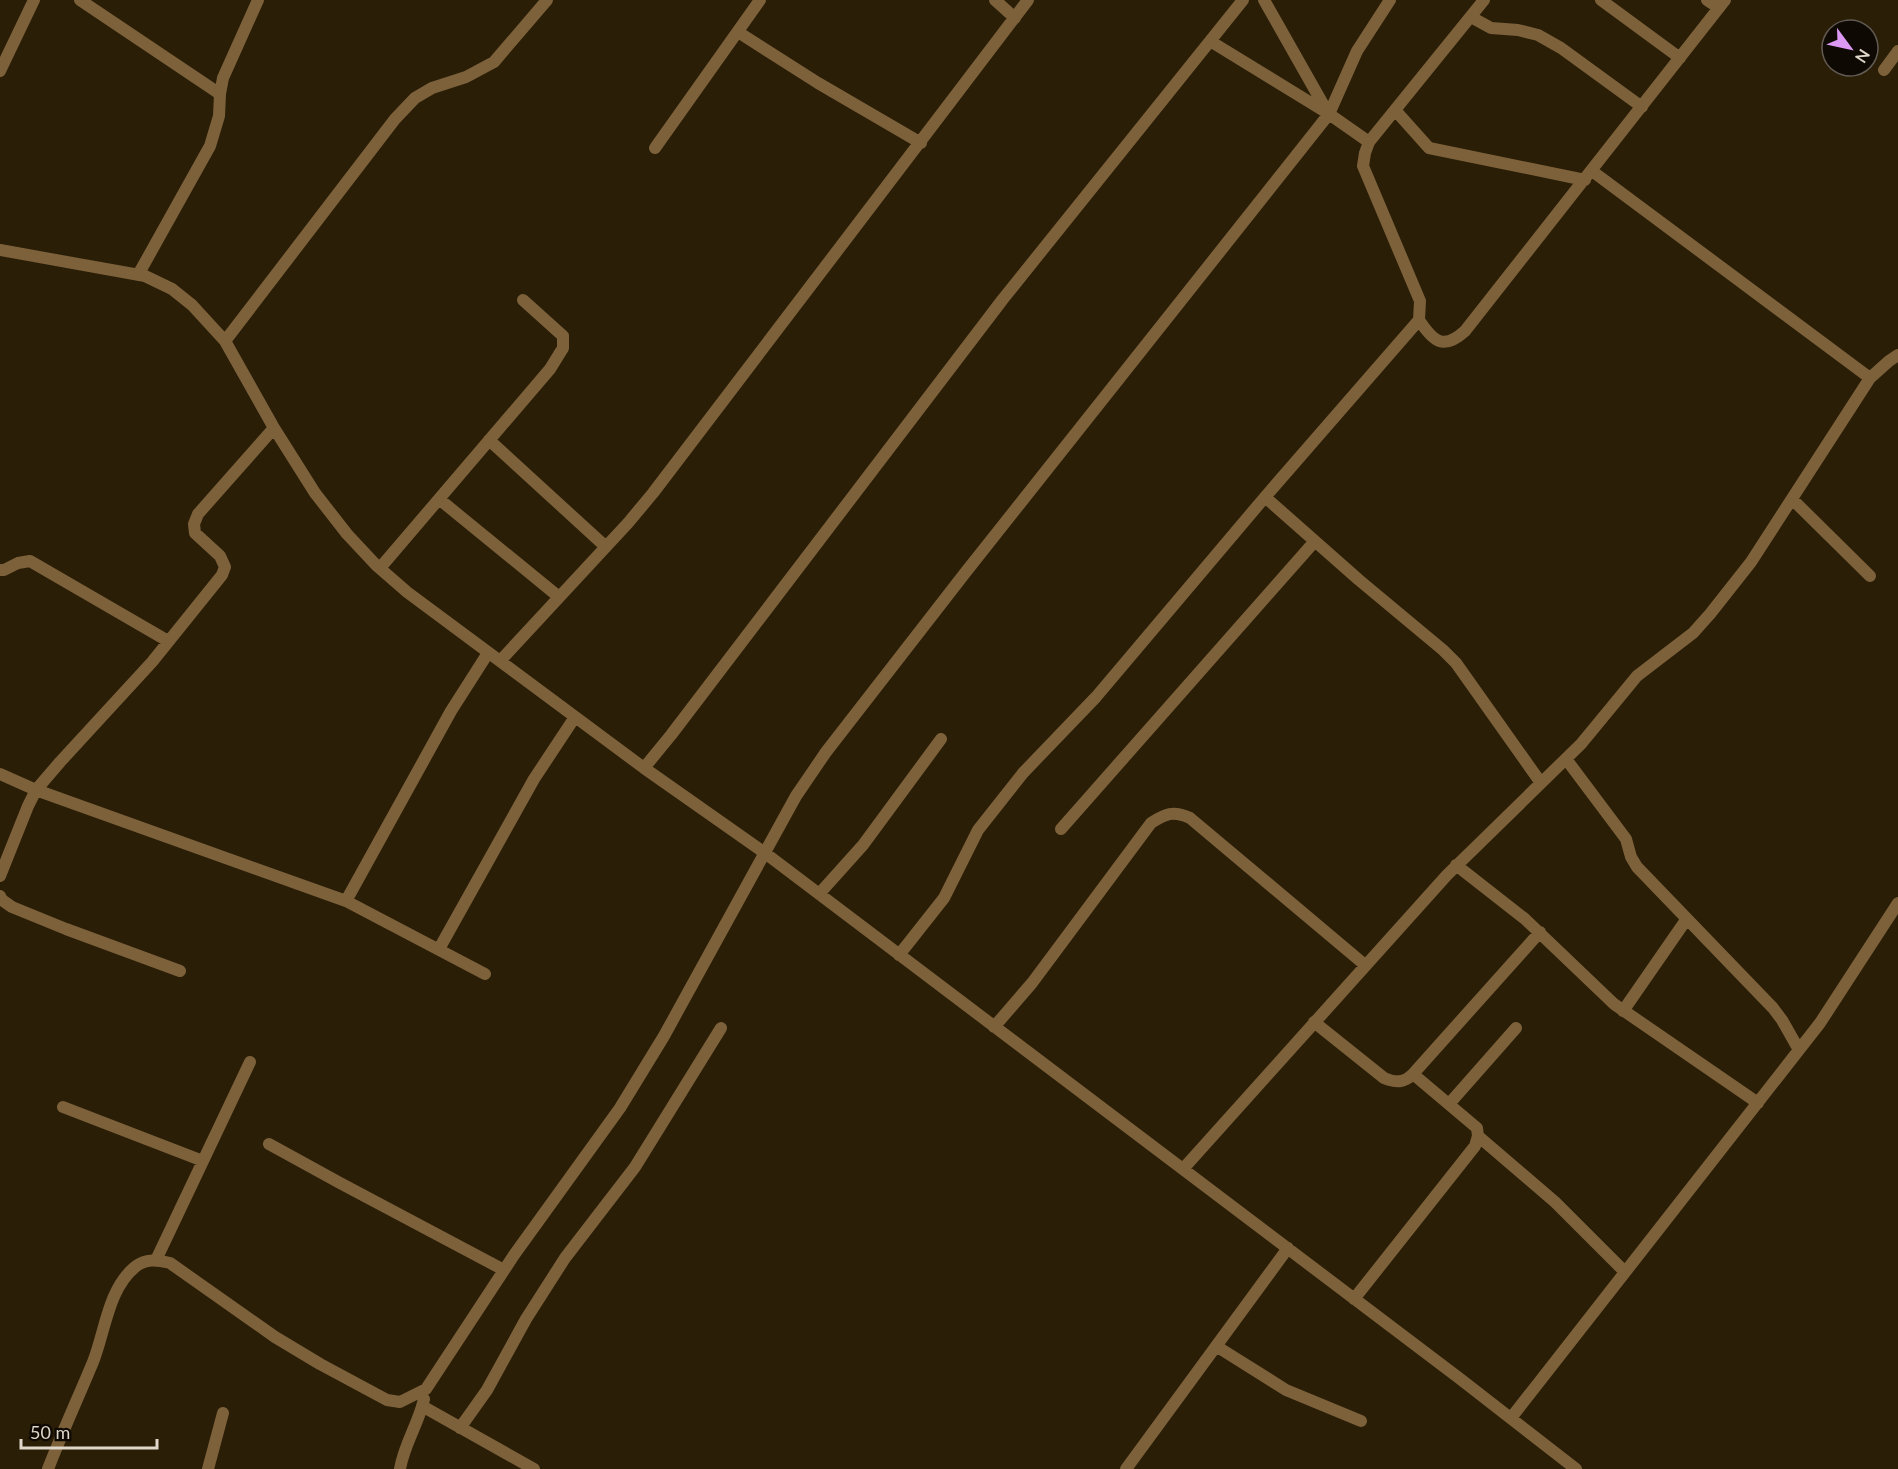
<svg xmlns="http://www.w3.org/2000/svg" width="1898" height="1469" font-family="Lato,sans-serif">
  <style>
    .lines { fill: none; stroke-linecap: round; stroke-linejoin: round }
    .minor { stroke: #7d613b; stroke-width: 12 }
  </style>
  <rect width="100%" height="100%" fill="#2a1e07"/>
  <g class="lines">
    <!-- minor -->
    <path class="minor" d="M 80,0 L 220,94
      M 995,0 L 1015,18
      M 1264,0 L 1328,113
      M 1601,0 L 1680,58
      M 1707,0 L 1719,8
      M 1471,17 L 1491,28 L 1518,30 L 1538,35 L 1561,48 L 1642,107
      M 738,32 L 818,83 L 921,143
      M 1210,41 L 1329,114 L 1369,142
      M 1884,70 L 1898,51
      M 0,71 L 34,0
      M 1395,110 L 1429,148 L 1585,180
      M 655,148 L 760,0
      M 1592,171 L 1870,378
      M 0,250 L 145,276 L 172,289 L 192,305 L 225,341 L 274,428 L 315,493 L 347,534 L 376,565 L 407,592 L 644,768 L 765,853 L 1459,1378 L 1576,1469
      M 138,275 L 210,146 L 219,116 L 220,94 L 223,78 L 258,0
      M 1419,320 C 1433,341 1443,351 1465,331 L 1725,0
      M 225,341 L 395,119 L 415,98 L 432,88 L 466,77 L 494,62 L 547,0
      M 489,440 L 606,547
      M 1265,497 L 1359,580 L 1443,650 L 1456,663 L 1541,783
      M 439,499 L 559,597
      M 1792,499 L 1870,576
      M 380,568 L 550,369 L 563,348 L 563,336 L 523,300
      M 0,570 L 4,570 L 18,563 L 30,561 L 168,641
      M 500,661 L 628,523 L 653,493 L 1028,0
      M 1566,759 L 1626,839 L 1631,857 L 1637,867 L 1773,1008 L 1782,1020 L 1799,1050
      M 644,768 L 671,735 L 1003,299 L 1243,0
      M 0,774 L 36,790 L 346,901 L 485,974
      M 1061,829 L 1315,541
      M 1456,865 L 1525,919 L 1614,1004 L 1758,1103
      M 0,876 L 28,806 L 36,790 L 60,762 L 152,662 L 222,575 L 225,567 L 220,556 L 195,533 L 194,524 L 198,514 L 274,428
      M 819,894 L 863,845 L 941,739
      M 0,896 L 2,900 L 12,907 L 66,929 L 180,971
      M 346,901 L 451,711 L 488,653
      M 439,949 L 534,779 L 575,717
      M 899,955 L 944,898 L 978,830 L 1023,773 L 1096,697 L 1265,497 L 1419,320 L 1420,301 L 1363,166 L 1365,153 L 1369,142 L 1484,0
      M 1623,1011 L 1686,920
      M 1314,1022 L 1384,1078 C 1396,1083 1404,1083 1413,1074 L 1540,932
      M 994,1027 L 1032,983 L 1151,823 C 1165,814 1173,810 1190,818 L 1365,965
      M 1449,1104 L 1516,1028
      M 63,1107 L 203,1161
      M 1478,1136 L 1555,1202 L 1625,1272
      M 269,1144 L 340,1183 L 504,1270
      M 1183,1169 L 1447,875 L 1581,744 L 1637,676 L 1693,633 L 1710,614 L 1751,562 L 1870,378 L 1889,361 L 1898,355
      M 156,1260 L 250,1062
      M 1354,1299 L 1475,1146 L 1478,1136 L 1477,1128 L 1413,1074
      M 1216,1346 L 1286,1390 L 1361,1421
      M 422,1406 L 534,1469
      M 1511,1418 L 1820,1023 L 1898,903
      M 460,1428 L 487,1390 L 526,1319 L 565,1258 L 635,1167 L 721,1028
      M 48,1469 C 62,1433 78,1398 93,1362 C 105,1332 108,1289 135,1267 C 146,1258 157,1260 170,1263 L 275,1337 L 320,1364 L 387,1400 L 400,1402 L 426,1389 L 514,1255 L 620,1108 L 664,1036 L 796,796 L 826,752 L 965,573 L 1329,114 L 1357,51 L 1390,0
      M 208,1469 L 223,1413
      M 400,1469 C 404,1444 419,1423 424,1399
      M 1126,1469 L 1288,1248"/>
  </g>
  <!-- north arrow -->
  <g transform="translate(1850 48) rotate(123)"><circle r="28" fill="#0e0903" stroke="#625b53" stroke-width="1.5"/>
  <path d="M0-4.5L10 22L0 15L-10 22Z" fill="#dc99f4"/>
  <text y="-9" font-size="16" font-weight="bold" text-anchor="middle" fill="#dfd7ca">N</text>
  </g>
  <!-- scale -->
  <path d="M21 1439v9h136v-9" fill="none" stroke="#dfd7ca" stroke-width="3"/>
  <text x="30" y="1439" font-size="18" fill="#dfd7ca" stroke="#0e0903" stroke-width="4.5" paint-order="stroke">50 m</text>
</svg>
